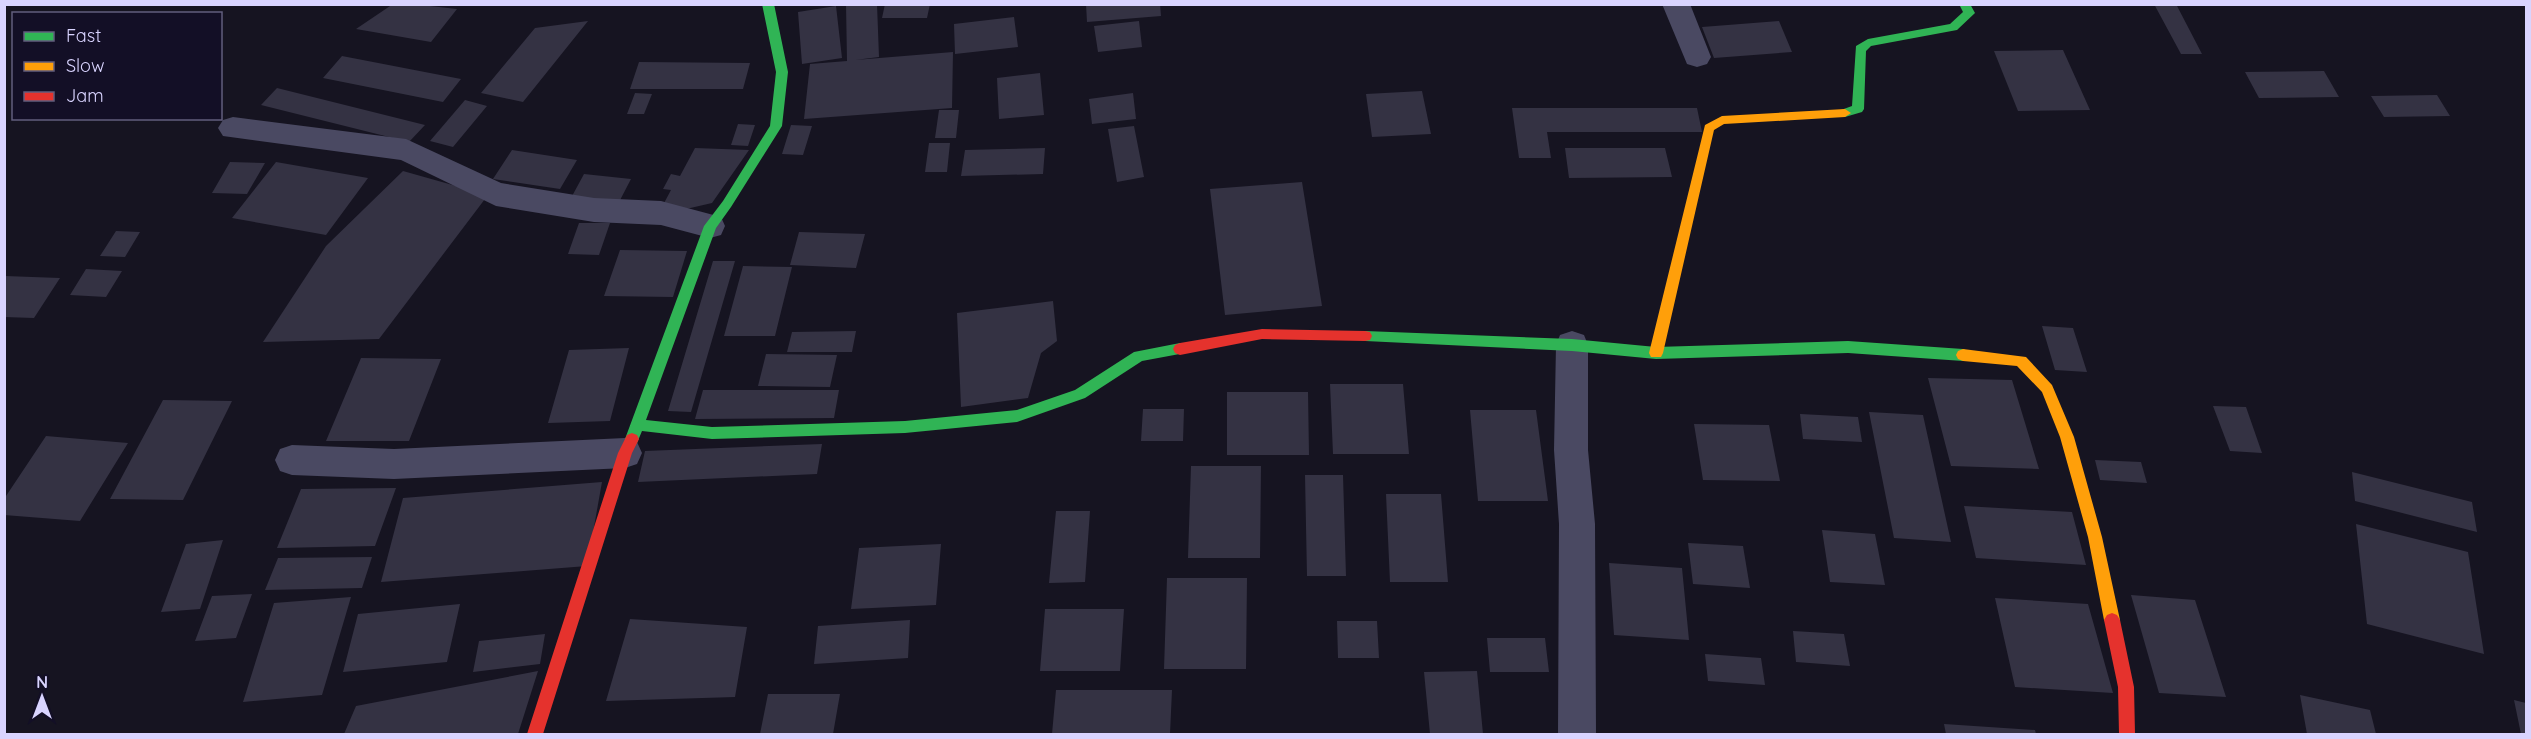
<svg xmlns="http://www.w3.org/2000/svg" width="2531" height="739" font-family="Quicksand,sans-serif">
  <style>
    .building { fill: #343243 }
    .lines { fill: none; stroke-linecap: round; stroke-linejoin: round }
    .street { fill: #4a4962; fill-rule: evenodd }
    .fast { fill: #30b455; fill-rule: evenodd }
    .slow { fill: #ff9f0a; fill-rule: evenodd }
    .jam { fill: #e5322d; fill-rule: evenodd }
  </style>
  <rect width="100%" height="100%" fill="#161421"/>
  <!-- building -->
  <path class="building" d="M 393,4 L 412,4 L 457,9 L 431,42 L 356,29 Z
    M 846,4 L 877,4 L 879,57 L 855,60 L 953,52 L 952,108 L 804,119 L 810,64 L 847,61 Z
    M 885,4 L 930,4 L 927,18 L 882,18 Z
    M 1086,4 L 1160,4 L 1161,16 L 1087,22 Z
    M 2154,4 L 2176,4 L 2202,54 L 2181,54 Z
    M 836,6 L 842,58 L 802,64 L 798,12 Z
    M 1014,17 L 1018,47 L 955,54 L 954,24 Z
    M 588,21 L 523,102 L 481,93 L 535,28 Z
    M 1139,21 L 1142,47 L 1098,52 L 1094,26 Z
    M 1779,21 L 1792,52 L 1714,58 L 1702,27 Z
    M 2063,50 L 2090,110 L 2018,111 L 1994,51 Z
    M 342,56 L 461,79 L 443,102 L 323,78 Z
    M 639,62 L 750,63 L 743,89 L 630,89 Z
    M 2324,71 L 2339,97 L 2259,98 L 2245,72 Z
    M 1040,73 L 1044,115 L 999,119 L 997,78 Z
    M 277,88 L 425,125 L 409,142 L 261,105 Z
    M 1422,91 L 1431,134 L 1372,137 L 1366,94 Z
    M 635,93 L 652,94 L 644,114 L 627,114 Z
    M 1133,93 L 1136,119 L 1092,124 L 1089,99 Z
    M 2437,95 L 2450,116 L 2384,117 L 2371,96 Z
    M 465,100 L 487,106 L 453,147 L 430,141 Z
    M 1512,108 L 1697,108 L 1702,132 L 1547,132 L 1551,158 L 1519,158 Z
    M 939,110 L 959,110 L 956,138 L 935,138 Z
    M 738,124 L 755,125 L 748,146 L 731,145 Z
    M 791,125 L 812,126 L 803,155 L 782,154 Z
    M 1134,126 L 1144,177 L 1117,182 L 1108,129 Z
    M 929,143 L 950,143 L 947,172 L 925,172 Z
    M 695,148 L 749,150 L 712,203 L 686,209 L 663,205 L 671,190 L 663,189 L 671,174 L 680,176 Z
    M 1045,148 L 1043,174 L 961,176 L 965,150 Z
    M 1565,148 L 1665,148 L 1672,177 L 1569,178 Z
    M 512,150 L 577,160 L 560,189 L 493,179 Z
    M 230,162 L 265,163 L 247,194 L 212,193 Z
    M 276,162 L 368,178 L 326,235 L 232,218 Z
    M 403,171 L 488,195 L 379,339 L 263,342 L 326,246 Z
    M 584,174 L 631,179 L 618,204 L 571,198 Z
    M 1302,182 L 1322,306 L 1225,315 L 1210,189 Z
    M 579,223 L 610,223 L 599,255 L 568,254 Z
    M 116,231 L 140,232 L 125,257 L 100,256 Z
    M 799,232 L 865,234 L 856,268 L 790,265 Z
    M 620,250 L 687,251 L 673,297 L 604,296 Z
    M 713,261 L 735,261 L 691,412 L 668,411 Z
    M 743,266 L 792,267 L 775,336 L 724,336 Z
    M 86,269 L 122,271 L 106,297 L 70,295 Z
    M 5,276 L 60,278 L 34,318 L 4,317 Z
    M 1053,301 L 1057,341 L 1041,353 L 1028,398 L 961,407 L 957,313 Z
    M 2042,326 L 2073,328 L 2087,372 L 2055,370 Z
    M 856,331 L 852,352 L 787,352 L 792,332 Z
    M 629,348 L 610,421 L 548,423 L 569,350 Z
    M 766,354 L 837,355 L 830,387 L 758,386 Z
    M 361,358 L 441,359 L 409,441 L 326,441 Z
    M 1928,378 L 2012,380 L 2039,469 L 1951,466 Z
    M 1330,384 L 1403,384 L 1409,454 L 1333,454 Z
    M 703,390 L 839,390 L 834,418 L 695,419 Z
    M 1227,392 L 1308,392 L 1309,455 L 1227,455 Z
    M 163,400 L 232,401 L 183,500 L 110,499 Z
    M 2213,406 L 2246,407 L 2262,453 L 2230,451 Z
    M 1143,409 L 1184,409 L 1183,441 L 1141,441 Z
    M 1470,410 L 1536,410 L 1548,501 L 1478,501 Z
    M 1869,412 L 1923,415 L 1951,542 L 1894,538 Z
    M 1800,414 L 1858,417 L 1862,442 L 1803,439 Z
    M 1694,424 L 1769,425 L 1780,481 L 1703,480 Z
    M 46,436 L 128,443 L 80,521 L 4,515 L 4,499 Z
    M 822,444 L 817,474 L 638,482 L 645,451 Z
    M 2095,460 L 2141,462 L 2147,483 L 2100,480 Z
    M 1191,466 L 1261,466 L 1260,558 L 1188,558 Z
    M 2352,472 L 2472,502 L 2477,532 L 2355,501 Z
    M 1305,475 L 1343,475 L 1346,576 L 1307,576 Z
    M 602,482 L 587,566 L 381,582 L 403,498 Z
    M 396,488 L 375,546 L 277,548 L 301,489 Z
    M 1386,494 L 1441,494 L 1448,582 L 1390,582 Z
    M 1964,506 L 2072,512 L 2086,565 L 1976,558 Z
    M 1056,511 L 1090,511 L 1085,582 L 1049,583 Z
    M 2356,524 L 2468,552 L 2484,654 L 2367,624 Z
    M 1822,530 L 1875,534 L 1885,585 L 1830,582 Z
    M 223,540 L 200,609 L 161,612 L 186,544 Z
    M 1688,543 L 1743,546 L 1750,588 L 1693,584 Z
    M 941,544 L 936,605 L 851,609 L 859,548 Z
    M 372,557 L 362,588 L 265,590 L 278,558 Z
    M 1609,563 L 1682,568 L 1689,640 L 1614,635 Z
    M 1167,578 L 1247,578 L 1246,669 L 1164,669 Z
    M 252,594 L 236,638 L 195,641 L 212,596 Z
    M 2131,595 L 2195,600 L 2226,697 L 2159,693 Z
    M 351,597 L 322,695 L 243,702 L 274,603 Z
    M 1995,598 L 2088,604 L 2113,693 L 2015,687 Z
    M 460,604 L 447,662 L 343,672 L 358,614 Z
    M 1045,609 L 1124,609 L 1120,671 L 1040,671 Z
    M 630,619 L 747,627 L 735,697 L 606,701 Z
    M 910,620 L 908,658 L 814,664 L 818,626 Z
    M 1337,621 L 1377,621 L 1379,658 L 1338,658 Z
    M 1793,631 L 1844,634 L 1850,666 L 1796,662 Z
    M 545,634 L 540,664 L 473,672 L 479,641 Z
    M 1487,638 L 1545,638 L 1549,672 L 1490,672 Z
    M 1705,654 L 1761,658 L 1765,685 L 1708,681 Z
    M 538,671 L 518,734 L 344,734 L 356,706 Z
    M 1477,671 L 1483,734 L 1430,734 L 1424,672 Z
    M 1056,690 L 1172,690 L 1170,734 L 1052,734 Z
    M 768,694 L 840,694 L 833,734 L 760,734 Z
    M 2300,695 L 2370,710 L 2376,734 L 2307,734 Z
    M 2514,700 L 2526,703 L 2526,734 L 2521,734 Z
    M 1944,724 L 2035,730 L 2036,734 L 1946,734 Z"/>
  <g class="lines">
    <!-- street -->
    <path class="street" d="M 1662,4 L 1690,4 L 1711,57 L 1707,64 L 1697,67 L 1687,64 Z
      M 233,117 L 406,139 L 501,183 L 594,198 L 661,201 L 721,217 L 725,226 L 721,235 L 710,238 L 661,225 L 594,222 L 496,206 L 401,160 L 223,136 L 218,128 L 223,120 Z
      M 1572,331 L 1584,335 L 1588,345 L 1588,450 L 1595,524 L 1596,734 L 1558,734 L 1559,524 L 1554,450 L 1556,345 L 1560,335 Z
      M 625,438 L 637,442 L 642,453 L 637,464 L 625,468 L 394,479 L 292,475 L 280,471 L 275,460 L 280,449 L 292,445 L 394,449 Z"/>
    <!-- fast -->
    <path class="fast" d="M 762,4 L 774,4 L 788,72 L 782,126 L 731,207 L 716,228 L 646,420 L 712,427 L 905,421 L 1017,410 L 1075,390 L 1134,352 L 1180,343 L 1185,345 L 1187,349 L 1185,353 L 1142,361 L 1085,398 L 1017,422 L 905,433 L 712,439 L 642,431 L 637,443 L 632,445 L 627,443 L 625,439 L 704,226 L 723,201 L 770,126 L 776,72 Z
      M 1959,4 L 1970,4 L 1975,13 L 1957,30 L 1871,46 L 1866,51 L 1864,109 L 1862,112 L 1845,117 L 1841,116 L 1839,113 L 1841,110 L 1852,106 L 1856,46 L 1868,39 L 1950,24 L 1963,12 Z
      M 1365,331 L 1572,339 L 1656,347 L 1848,341 L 1963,349 L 1968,351 L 1970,355 L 1968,359 L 1963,361 L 1848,353 L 1656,359 L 1572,351 L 1365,341 L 1360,340 L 1358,336 L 1360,332 Z"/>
    <!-- slow -->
    <path class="slow" d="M 1845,109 L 1851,113 L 1845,117 L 1724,124 L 1714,130 L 1663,353 L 1661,357 L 1651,357 L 1649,353 L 1705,125 L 1722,116 Z
      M 1963,349 L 2026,357 L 2052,385 L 2074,437 L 2102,537 L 2120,620 L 2117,625 L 2112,627 L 2107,625 L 2104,620 L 2088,537 L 2060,437 L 2042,392 L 2017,366 L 1963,361 L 1958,359 L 1956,355 L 1958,351 Z"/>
    <!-- jam -->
    <path class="jam" d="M 1262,329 L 1365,331 L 1370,332 L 1372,336 L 1370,340 L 1365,341 L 1262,339 L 1180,355 L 1175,353 L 1173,349 L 1175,345 L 1180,343 Z
      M 632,433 L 637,435 L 639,439 L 632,453 L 543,734 L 527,734 L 618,453 L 627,435 Z
      M 2112,613 L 2117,615 L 2120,620 L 2134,687 L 2135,734 L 2119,734 L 2118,687 L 2104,620 L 2107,615 Z"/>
  </g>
  <!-- border -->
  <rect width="2531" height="739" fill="none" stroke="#d9d4ff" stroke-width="12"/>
  <!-- legend -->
  <rect x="12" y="12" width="210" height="108" fill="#130f26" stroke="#625e7d" stroke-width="1.5"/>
  <rect x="24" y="32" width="30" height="9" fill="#30b455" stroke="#625e7d" stroke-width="1.5"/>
  <text x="66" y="42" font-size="18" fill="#d9d4ff">Fast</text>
  <rect x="24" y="62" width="30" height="9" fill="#ff9f0a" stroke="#625e7d" stroke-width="1.5"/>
  <text x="66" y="72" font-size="18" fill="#d9d4ff">Slow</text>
  <rect x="24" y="92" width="30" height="9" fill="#e5322d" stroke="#625e7d" stroke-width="1.5"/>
  <text x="66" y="102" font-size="18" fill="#d9d4ff">Jam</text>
  <!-- north arrow -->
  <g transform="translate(42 697)" stroke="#130f26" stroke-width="4.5" paint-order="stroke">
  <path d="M0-4.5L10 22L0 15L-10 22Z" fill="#d9d4ff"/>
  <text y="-9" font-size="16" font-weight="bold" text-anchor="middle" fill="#d9d4ff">N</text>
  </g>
</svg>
